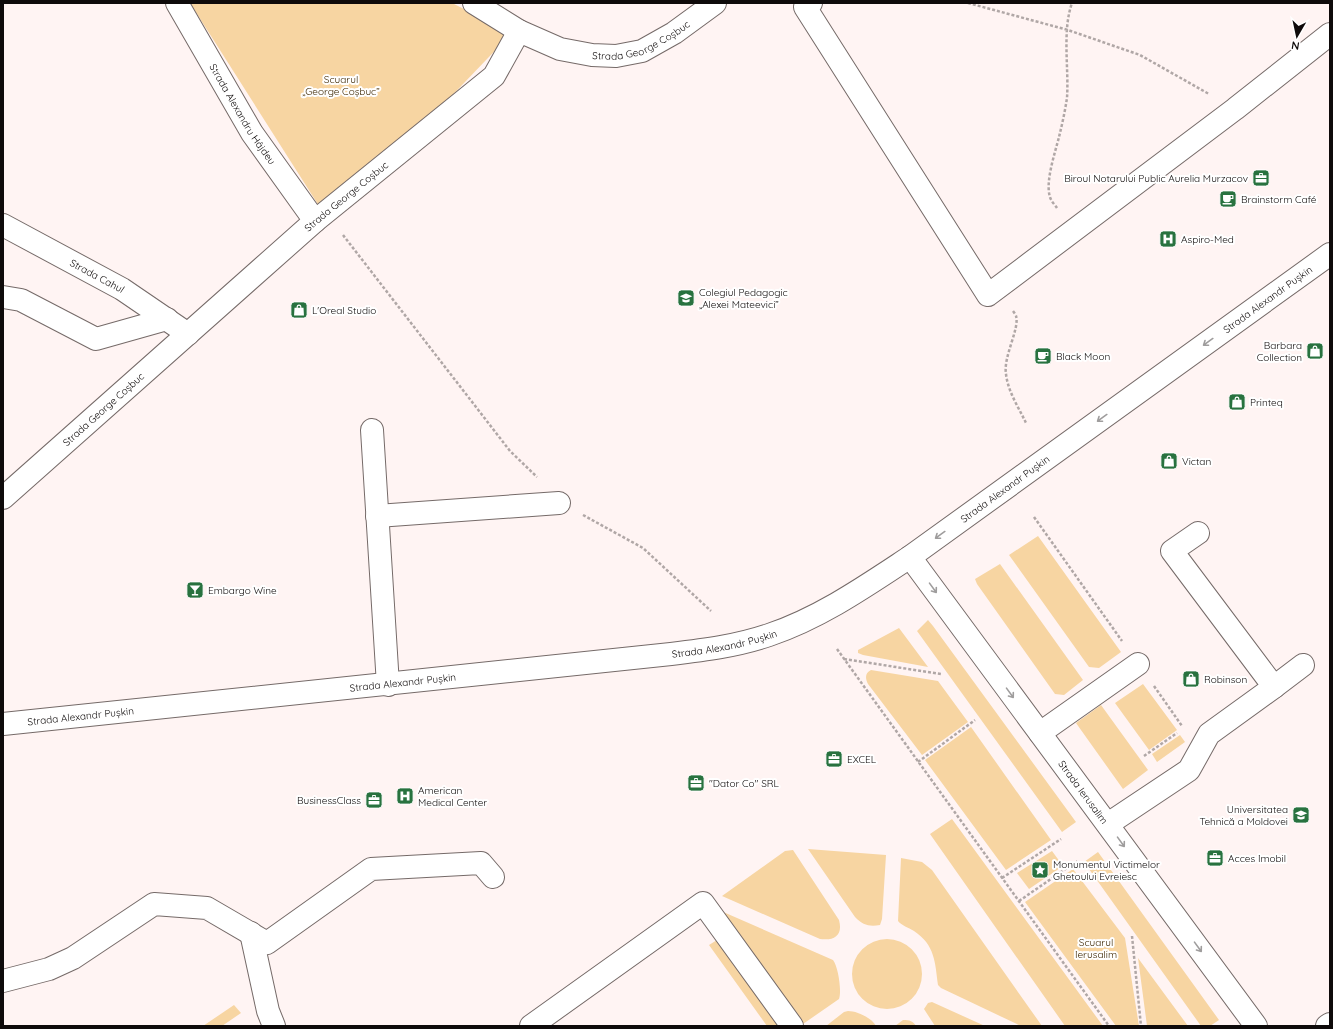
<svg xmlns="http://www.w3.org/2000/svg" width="1333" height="1029" font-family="Quicksand,sans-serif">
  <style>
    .green { fill: #f7d5a2 }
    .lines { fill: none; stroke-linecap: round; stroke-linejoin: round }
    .minor-casing { stroke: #756a68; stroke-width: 24 }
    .major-casing { stroke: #756a68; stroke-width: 24 }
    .path { stroke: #b0a7a6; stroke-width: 2.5; stroke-dasharray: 3 2; stroke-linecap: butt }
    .minor { stroke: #fff; stroke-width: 22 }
    .major { stroke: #fff; stroke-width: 22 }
    .oneway { stroke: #9f9d9d }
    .labels { text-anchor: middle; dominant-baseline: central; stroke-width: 4; stroke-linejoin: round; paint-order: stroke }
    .street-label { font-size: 10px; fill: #0e0a0a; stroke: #fff }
    .park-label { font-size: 10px; fill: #3c2600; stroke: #fff }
    .poi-label { font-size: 10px; fill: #0e0a0a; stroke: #fff; text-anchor: start }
  </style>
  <rect width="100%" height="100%" fill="#fff4f3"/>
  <!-- green -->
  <path class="green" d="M 190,3 L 452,3 L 512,33 L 418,131 L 319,206 Z
    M 1038,536 L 1121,652 L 1099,668 L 1089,667 L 1009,555 Z
    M 1000,564 L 1083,680 L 1064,695 L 1055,694 L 977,584 L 975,579 Z
    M 928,620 L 933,626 L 1076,822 L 1062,832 L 917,631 Z
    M 899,628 L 928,667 L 863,655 L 858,653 L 858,650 L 860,649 Z
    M 871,670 L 938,681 L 968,722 L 922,755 L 868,684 C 865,678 865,673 871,670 Z
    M 1143,684 L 1177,730 L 1149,750 L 1115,703 Z
    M 1101,705 L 1148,770 L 1123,789 L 1076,723 Z
    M 971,727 L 1051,840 L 1006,870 L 925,760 Z
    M 1180,735 L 1185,742 L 1157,762 L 1152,754 Z
    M 952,819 L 1103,1026 L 1065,1026 L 930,834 Z
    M 808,849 L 886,855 L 882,919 L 880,925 C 869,927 863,925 855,917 Z
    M 793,850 L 839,920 C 843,935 835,941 820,939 L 722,896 L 785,851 Z
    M 1052,851 L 1063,866 L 1029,889 L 1017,873 Z
    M 1098,852 L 1219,1020 L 1210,1026 L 1201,1026 L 1084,862 Z
    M 901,858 L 922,862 L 932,870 L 1042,1026 L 1021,1026 L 941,988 L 938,985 C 935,962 935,945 914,931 C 908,927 902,926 898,921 Z
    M 1073,869 L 1125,938 L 1139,1026 L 1116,1026 L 1025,902 Z
    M 721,911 L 833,960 C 838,966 842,991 839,999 L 803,1024 Z
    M852 974a35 35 0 1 1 70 0a35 35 0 1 1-70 0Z
    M 717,940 L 780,1026 L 767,1026 L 709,945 Z
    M 1138,958 L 1188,1026 L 1147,1026 Z
    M 932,1002 L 985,1026 L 935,1026 L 924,1009 L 928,1003 Z
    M 234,1005 L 241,1013 L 222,1026 L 203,1026 Z
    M 848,1011 C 857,1011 872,1018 876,1026 L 826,1026 L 844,1012 Z
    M 903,1020 C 910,1020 913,1021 916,1026 L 895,1026 Z"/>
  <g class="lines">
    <!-- minor casing -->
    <g class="minor-casing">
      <g id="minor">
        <path id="s1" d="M 177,3 L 252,133 L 315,221"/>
        <path d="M 474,3 L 519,31"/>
        <path d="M 811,3 L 805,7 L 988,295 L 1235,109 L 1330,34"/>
        <path id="s2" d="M 3,225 L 122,289 L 188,334"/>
        <path d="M 3,297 L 21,300 L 96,339 L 167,319"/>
        <path d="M 372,430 L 388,685"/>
        <path id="s3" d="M 3,498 L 315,221 L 494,76 L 519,31 L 560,49 L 592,55 L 616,56 L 642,51 L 674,33 L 715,3"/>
        <path d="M 377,516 L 559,503"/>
        <path id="s4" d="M 910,557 L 1256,1026"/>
        <path d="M 1274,687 L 1303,665"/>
        <path d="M 1040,733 L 1138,664"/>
        <path d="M 1108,824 L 1189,770 L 1209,734 L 1274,687 L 1172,551 L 1198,533"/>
        <path d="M 251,933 L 268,1011 L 274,1026"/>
        <path d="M 3,981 L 49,969 L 73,958 L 154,904 L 207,908 L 267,943 L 371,869 L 481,863 L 493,877"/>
        <path d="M 531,1026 L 703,903 L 792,1026"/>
      </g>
    </g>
    <!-- major casing -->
    <g class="major-casing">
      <g id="major">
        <path id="s5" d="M 3,724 L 671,654 C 704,650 737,646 769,635 C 820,618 866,586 910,557 L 1330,254"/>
        <path d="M 1327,1026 L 1330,1024"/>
      </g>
    </g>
    <!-- path -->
    <path class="path" d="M 968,3 L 1068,30 L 1140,55 L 1209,94
      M 1057,208 C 1055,205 1051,201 1050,197 C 1045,182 1055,153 1059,137 C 1062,125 1065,111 1067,98 C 1069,68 1062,31 1072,3
      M 343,235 L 510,451 L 537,477
      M 1013,311 C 1013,311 1016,315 1016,316 C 1020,328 1003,357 1006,374 C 1008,392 1019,408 1026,423
      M 583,515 L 643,548 L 711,611
      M 1034,517 L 1122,641
      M 837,649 L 1109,1026
      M 844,659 L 941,674
      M 1154,686 L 1182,726
      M 1144,756 L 1177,733
      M 918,762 L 975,720
      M 1002,878 L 1061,839
      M 1019,901 L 1077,861
      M 1132,936 L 1141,1026"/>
    <!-- minor -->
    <use href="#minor" class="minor"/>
    <!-- major -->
    <use href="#major" class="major"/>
  </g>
  <!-- one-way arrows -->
  <defs><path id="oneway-shaft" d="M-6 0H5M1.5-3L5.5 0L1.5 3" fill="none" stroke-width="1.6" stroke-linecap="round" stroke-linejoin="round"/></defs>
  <g class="oneway">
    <use href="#oneway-shaft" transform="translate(1208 342) rotate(144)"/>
    <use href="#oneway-shaft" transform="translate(1102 418) rotate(144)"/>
    <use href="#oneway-shaft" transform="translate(940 535) rotate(144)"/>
    <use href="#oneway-shaft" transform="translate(933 588) rotate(54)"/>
    <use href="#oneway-shaft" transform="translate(1010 693) rotate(54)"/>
    <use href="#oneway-shaft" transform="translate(1121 842) rotate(54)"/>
    <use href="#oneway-shaft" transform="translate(1198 947) rotate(54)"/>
  </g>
  <!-- icons -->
  <defs>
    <g id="office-square" transform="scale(0.9)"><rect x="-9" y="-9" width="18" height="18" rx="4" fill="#28723f" stroke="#fff"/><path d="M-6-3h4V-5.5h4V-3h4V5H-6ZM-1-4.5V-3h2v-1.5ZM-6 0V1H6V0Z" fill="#fff"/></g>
    <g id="cafe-square" transform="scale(0.9)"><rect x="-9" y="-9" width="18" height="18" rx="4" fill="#28723f" stroke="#fff"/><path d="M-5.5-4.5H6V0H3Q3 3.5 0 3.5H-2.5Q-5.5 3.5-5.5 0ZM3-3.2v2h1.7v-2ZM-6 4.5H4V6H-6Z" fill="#fff"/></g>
    <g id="hospital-square" transform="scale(0.9)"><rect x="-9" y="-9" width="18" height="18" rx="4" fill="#28723f" stroke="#fff"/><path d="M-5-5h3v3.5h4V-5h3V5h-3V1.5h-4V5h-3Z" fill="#fff"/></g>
    <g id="university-square" transform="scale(0.9)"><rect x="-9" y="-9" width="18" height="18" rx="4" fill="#28723f" stroke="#fff"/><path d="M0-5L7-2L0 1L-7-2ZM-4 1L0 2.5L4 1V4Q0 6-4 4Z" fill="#fff"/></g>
    <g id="shop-square" transform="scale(0.9)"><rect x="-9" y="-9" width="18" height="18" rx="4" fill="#28723f" stroke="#fff"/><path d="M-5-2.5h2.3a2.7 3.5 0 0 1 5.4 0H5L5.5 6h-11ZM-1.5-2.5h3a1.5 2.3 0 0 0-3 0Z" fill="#fff"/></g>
    <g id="bar-square" transform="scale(0.9)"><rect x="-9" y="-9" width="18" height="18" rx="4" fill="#28723f" stroke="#fff"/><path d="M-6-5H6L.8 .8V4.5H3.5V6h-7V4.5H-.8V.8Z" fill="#fff"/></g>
    <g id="sight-square" transform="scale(0.9)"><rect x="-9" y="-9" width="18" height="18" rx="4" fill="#28723f" stroke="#fff"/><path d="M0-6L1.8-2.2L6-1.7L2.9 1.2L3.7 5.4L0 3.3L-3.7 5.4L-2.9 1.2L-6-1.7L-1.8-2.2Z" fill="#fff"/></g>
  </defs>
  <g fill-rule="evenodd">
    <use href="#office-square" x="1261" y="178"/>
    <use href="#cafe-square" x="1228" y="199"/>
    <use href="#hospital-square" x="1168" y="239"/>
    <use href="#university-square" x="686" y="298"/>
    <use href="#shop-square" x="299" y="310"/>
    <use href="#shop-square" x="1315" y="351"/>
    <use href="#cafe-square" x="1043" y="356"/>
    <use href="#shop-square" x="1237" y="402"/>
    <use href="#shop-square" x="1169" y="461"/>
    <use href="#bar-square" x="195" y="590"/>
    <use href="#shop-square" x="1191" y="679"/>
    <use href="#office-square" x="834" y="759"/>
    <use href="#office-square" x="696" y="783"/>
    <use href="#hospital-square" x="405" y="796"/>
    <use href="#office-square" x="374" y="800"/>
    <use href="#university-square" x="1301" y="815"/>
    <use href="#office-square" x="1215" y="858"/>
    <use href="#sight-square" x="1040" y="870"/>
  </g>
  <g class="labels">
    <!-- street labels -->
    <g class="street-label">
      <text stroke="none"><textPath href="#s3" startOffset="829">Strada George Coșbuc</textPath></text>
      <text stroke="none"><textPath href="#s1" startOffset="129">Strada Alexandru Hâjdeu</textPath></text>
      <text stroke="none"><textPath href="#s3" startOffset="457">Strada George Coșbuc</textPath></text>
      <text stroke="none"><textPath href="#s2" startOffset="107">Strada Cahul</textPath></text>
      <text stroke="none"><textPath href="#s5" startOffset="1374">Strada Alexandr Pușkin</textPath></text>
      <text stroke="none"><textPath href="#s3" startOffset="134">Strada George Coșbuc</textPath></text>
      <text stroke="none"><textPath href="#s5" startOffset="1050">Strada Alexandr Pușkin</textPath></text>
      <text stroke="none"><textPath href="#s5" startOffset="726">Strada Alexandr Pușkin</textPath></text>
      <text stroke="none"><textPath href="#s5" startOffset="402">Strada Alexandr Pușkin</textPath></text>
      <text stroke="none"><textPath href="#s5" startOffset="78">Strada Alexandr Pușkin</textPath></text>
      <text stroke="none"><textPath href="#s4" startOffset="292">Strada Ierusalim</textPath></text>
    </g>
    <!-- park labels -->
    <g class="park-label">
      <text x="341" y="79">Scuarul<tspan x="341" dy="12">„George Coșbuc”</tspan></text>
      <text x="1096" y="942">Scuarul<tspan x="1096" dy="12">Ierusalim</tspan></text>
    </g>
    <!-- poi labels -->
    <g class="poi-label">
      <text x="1248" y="178" text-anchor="end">Biroul Notarului Public Aurelia Murzacov</text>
      <text x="1241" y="199">Brainstorm Café</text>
      <text x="1181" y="239">Aspiro-Med</text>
      <text x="699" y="292">Colegiul Pedagogic<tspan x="699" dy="12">„Alexei Mateevici”</tspan></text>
      <text x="312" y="310">L'Oreal Studio</text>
      <text x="1302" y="345" text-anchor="end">Barbara<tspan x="1302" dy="12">Collection</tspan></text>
      <text x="1056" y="356">Black Moon</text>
      <text x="1250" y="402">Printeq</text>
      <text x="1182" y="461">Victan</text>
      <text x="208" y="590">Embargo Wine</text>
      <text x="1204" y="679">Robinson</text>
      <text x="847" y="759">EXCEL</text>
      <text x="709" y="783">"Dator Co" SRL</text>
      <text x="418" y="790">American<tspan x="418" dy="12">Medical Center</tspan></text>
      <text x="361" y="800" text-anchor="end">BusinessClass</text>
      <text x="1288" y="809" text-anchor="end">Universitatea<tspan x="1288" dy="12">Tehnică a Moldovei</tspan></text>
      <text x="1228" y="858">Acces Imobil</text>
      <text x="1053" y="864">Monumentul Victimelor<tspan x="1053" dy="12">Ghetoului Evreiesc</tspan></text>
    </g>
  </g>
  <!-- border -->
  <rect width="1333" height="1029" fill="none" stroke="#0e0a0a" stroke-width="8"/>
  <!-- north arrow -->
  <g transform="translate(1297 36) rotate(189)" stroke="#ffffff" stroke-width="3" paint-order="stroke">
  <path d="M0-3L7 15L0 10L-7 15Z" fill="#0e0a0a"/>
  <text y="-6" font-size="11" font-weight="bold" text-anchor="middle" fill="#0e0a0a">N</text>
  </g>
</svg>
